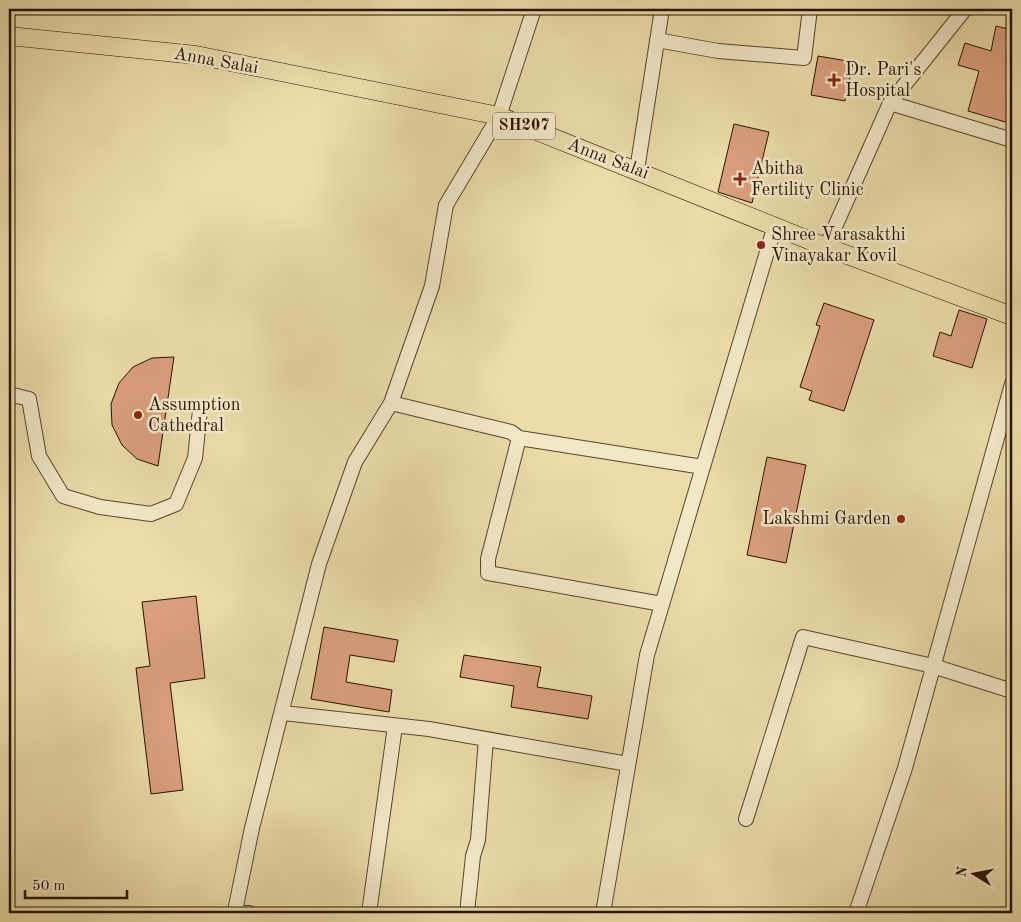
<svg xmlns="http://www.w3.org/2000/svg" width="1021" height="922" font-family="'Old Standard TT',serif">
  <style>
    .building { fill: #da9f7e; stroke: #271301 }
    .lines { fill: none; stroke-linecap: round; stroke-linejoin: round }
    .minor-casing { stroke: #58452b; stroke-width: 16 }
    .major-casing { stroke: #271301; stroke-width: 19 }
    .minor { stroke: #f2e8c8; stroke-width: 14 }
    .major { stroke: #ebdcaa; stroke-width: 18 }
    .poi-dot { fill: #8f2418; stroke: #f2e8c8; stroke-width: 2 }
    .labels { text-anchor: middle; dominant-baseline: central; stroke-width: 5; stroke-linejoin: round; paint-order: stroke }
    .shield { fill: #f2e8c8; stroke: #64533d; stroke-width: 1 }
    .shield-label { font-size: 16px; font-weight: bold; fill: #271301 }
    .street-label { font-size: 18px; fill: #271301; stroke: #f2e8c8 }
    .poi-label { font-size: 18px; fill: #271301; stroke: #f2e8c8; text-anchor: start }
  </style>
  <rect width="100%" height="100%" fill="#ebdcaa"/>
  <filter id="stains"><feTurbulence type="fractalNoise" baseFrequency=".004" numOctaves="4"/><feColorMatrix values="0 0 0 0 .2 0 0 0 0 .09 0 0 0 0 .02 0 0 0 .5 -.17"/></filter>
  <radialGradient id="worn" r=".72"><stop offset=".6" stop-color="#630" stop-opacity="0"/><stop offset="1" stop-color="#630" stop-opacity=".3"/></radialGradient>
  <!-- building -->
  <path class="building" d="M 996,26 L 1012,30 L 1012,124 L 968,111 L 979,71 L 958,65 L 965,43 L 991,51 Z
    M 818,56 L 853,62 L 845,101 L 811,95 Z
    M 734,124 L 769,132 L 752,203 L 718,192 Z
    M 824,303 L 874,320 L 844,411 L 809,400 L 812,391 L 800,387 L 820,326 L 816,325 Z
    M 959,310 L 987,319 L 972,368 L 933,356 L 940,332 L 951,336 Z
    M 174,357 L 158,466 L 137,459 L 122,445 L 112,425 L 111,404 L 119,383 L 133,367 L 152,358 Z
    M 767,457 L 806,465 L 786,563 L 747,555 Z
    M 196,596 L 205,678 L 170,683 L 183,790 L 151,794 L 136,668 L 150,666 L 142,602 Z
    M 324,627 L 398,640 L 394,662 L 350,655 L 346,682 L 392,690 L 389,712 L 311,699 Z
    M 464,655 L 541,667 L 537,687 L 592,696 L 588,719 L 511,707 L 514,686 L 460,677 Z"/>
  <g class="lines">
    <!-- minor casing -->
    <g class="minor-casing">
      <path id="minor" d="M 657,40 L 718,51 L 804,58 L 810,9
        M 890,103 L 1012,140
        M 637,170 L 662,9
        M 826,247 L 890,103 L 965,9
        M 9,394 L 29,399 L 39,456 L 63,496 L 100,507 L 151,514 L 176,504 L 195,458 L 200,410
        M 391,403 L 432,286 L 446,205 L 499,116 L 534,9
        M 519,438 L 488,559 L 488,573 L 662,604
        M 283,713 L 429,729 L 628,764
        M 746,819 L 803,637 L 933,666 L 1012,691
        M 249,913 L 235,911 L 252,828 L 319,564 L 355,462 L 391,403 L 511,432 L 519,438 L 703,467
        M 369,913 L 395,726
        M 467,913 L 473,856 L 478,840 L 486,739
        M 603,913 L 647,655 L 775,225
        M 856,913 L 905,768 L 1012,384"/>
    </g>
    <!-- major casing -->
    <g class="major-casing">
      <path id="major" d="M 9,36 L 196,55 L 499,116 L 826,247 L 1012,316"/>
    </g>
    <!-- minor -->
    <use href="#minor" class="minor"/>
    <!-- major -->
    <use href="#major" class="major"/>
  </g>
  <!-- markers -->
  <g class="poi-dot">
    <path d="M831.5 72.5h5v5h5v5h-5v5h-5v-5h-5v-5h5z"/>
    <path d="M737.5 171.5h5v5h5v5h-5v5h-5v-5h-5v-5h5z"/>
    <circle cx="761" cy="245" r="5"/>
    <circle cx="138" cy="415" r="5"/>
    <circle cx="901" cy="519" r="5"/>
  </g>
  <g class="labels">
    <!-- shield labels -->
    <rect class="shield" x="493" y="112.5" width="62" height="27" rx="4"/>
    <g class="shield-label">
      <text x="524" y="126">SH207</text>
    </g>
    <!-- street labels -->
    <g class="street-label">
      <text transform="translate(216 61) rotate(10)">Anna Salai</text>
      <text transform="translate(608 159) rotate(21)">Anna Salai</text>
    </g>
    <!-- poi labels -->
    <g class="poi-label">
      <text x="845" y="70">Dr. Pari's<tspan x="845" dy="21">Hospital</tspan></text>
      <text x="751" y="169">Abitha<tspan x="751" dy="21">Fertility Clinic</tspan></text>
      <text x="771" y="235">Shree Varasakthi<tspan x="771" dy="21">Vinayakar Kovil</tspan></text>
      <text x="148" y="405">Assumption<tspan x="148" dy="21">Cathedral</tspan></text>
      <text x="891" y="519" text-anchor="end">Lakshmi Garden</text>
    </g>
  </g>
  <!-- margin -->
  <rect width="1021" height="922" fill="none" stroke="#ebdcaa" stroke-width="30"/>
  <rect x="10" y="10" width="1001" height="902" fill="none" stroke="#271301" stroke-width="2.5"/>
  <rect x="15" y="15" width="991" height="892" fill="none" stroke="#271301"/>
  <!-- north arrow -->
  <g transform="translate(974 874) rotate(280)" stroke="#f2e8c8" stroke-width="4" paint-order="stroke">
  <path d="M0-4L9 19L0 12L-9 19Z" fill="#271301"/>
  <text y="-8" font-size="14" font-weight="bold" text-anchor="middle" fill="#271301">N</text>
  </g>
  <!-- scale -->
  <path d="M25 890v8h102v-8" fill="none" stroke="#271301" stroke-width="2.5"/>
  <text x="32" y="890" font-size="15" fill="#271301" stroke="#f2e8c8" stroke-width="4" paint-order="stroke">50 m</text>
  <rect width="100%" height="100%" filter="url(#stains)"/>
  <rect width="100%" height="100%" fill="url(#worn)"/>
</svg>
